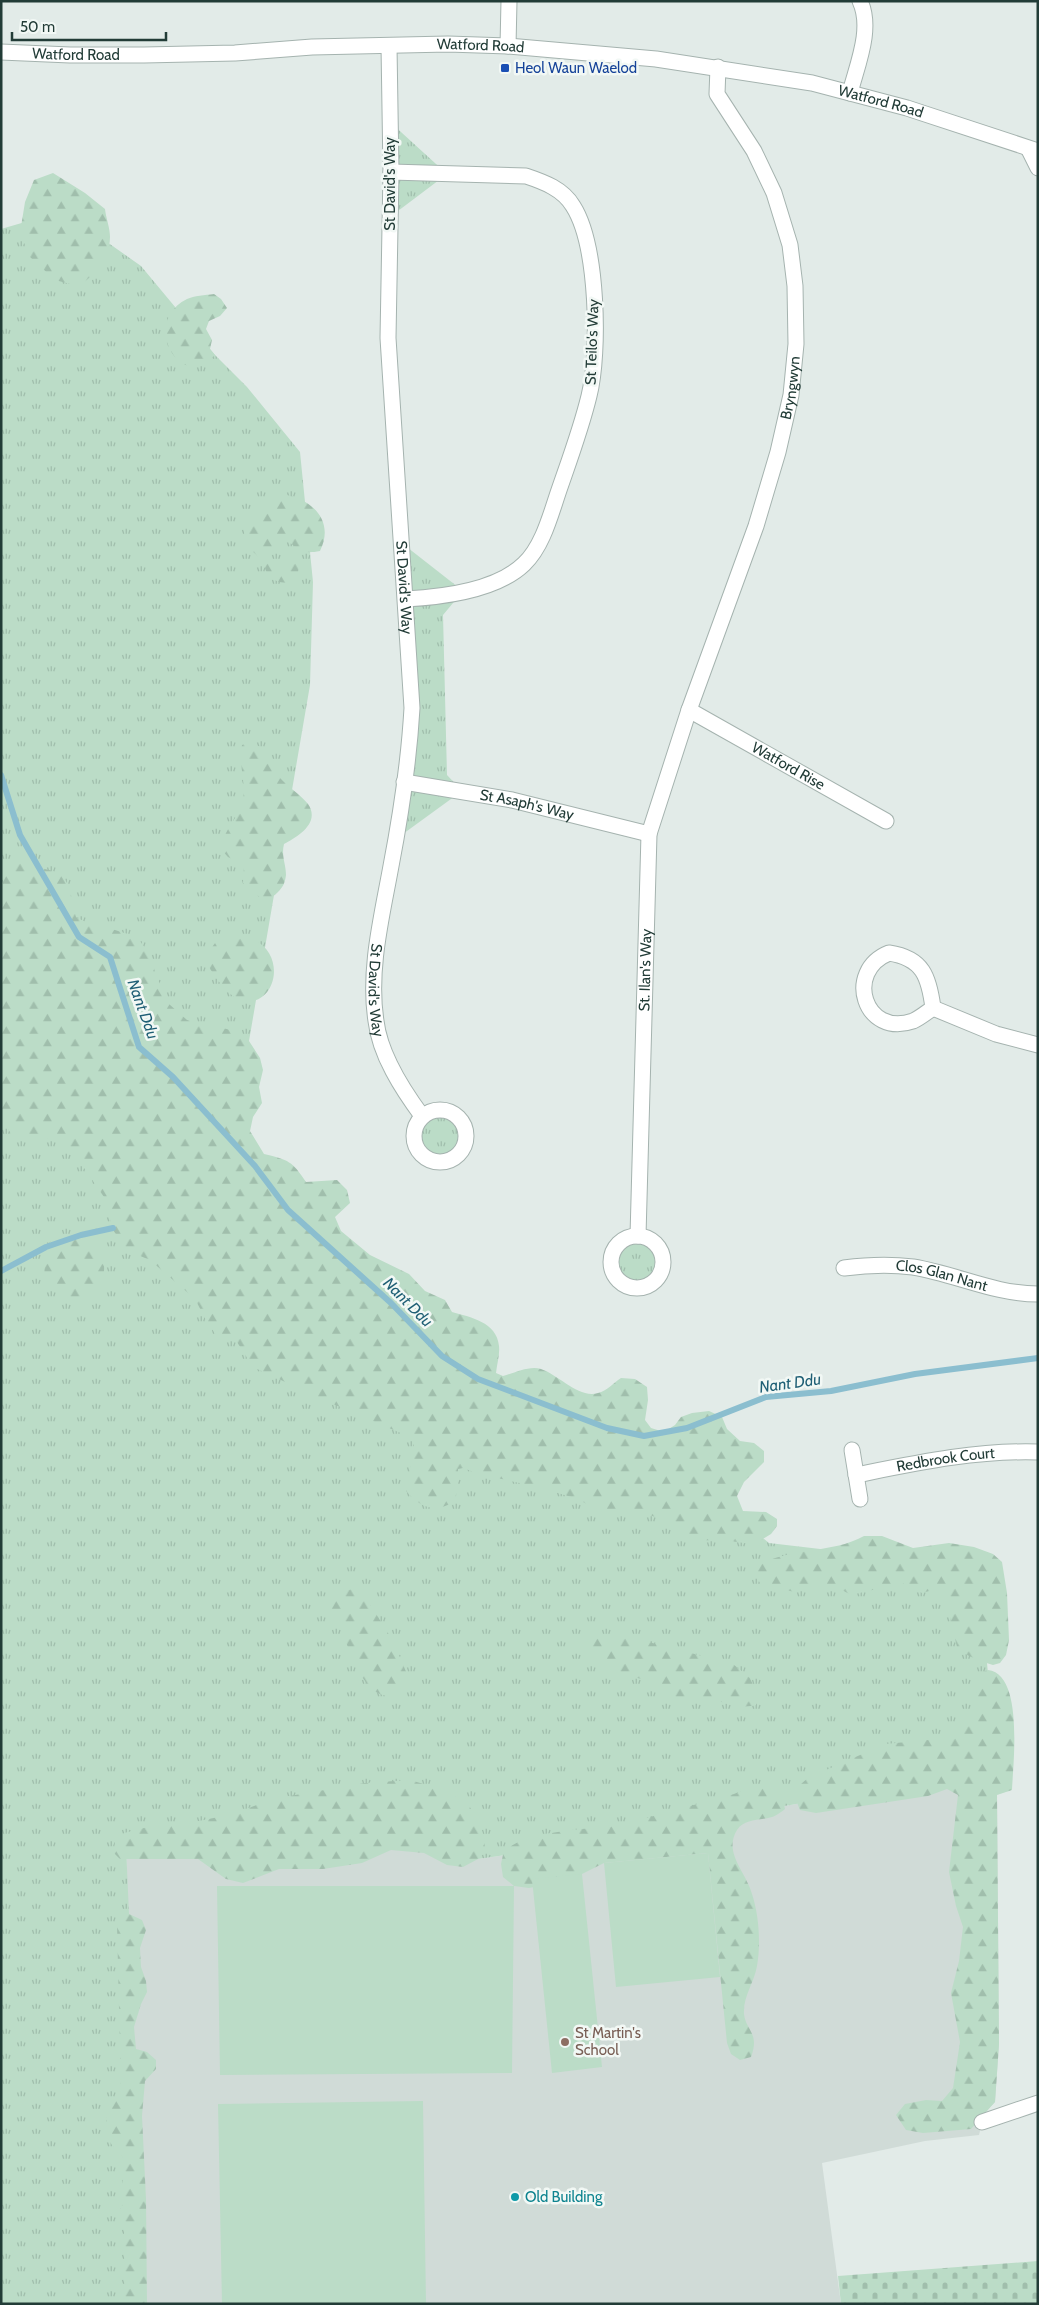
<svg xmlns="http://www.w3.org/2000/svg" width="1039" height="2305" font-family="Cabin,sans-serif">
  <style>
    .built { fill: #d0dbd7 }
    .grass { fill: url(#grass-tufts) }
    .forest { fill: url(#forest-firs) }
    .cemetery { fill: url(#cemetery-stones) }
    .garden { fill: #bbdcc7 }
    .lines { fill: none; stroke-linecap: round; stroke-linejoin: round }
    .stream { stroke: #8bbecf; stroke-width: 6 }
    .minor-casing { stroke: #a5b3af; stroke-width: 17 }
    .minor { stroke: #fff; stroke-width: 15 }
    .transit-dot { fill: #1a4fb4; stroke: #f2f8f5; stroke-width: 2 }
    .education-dot { fill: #8d6e63; stroke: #f2f8f5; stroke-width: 2 }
    .culture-dot { fill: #0f9aa8; stroke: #f2f8f5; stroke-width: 2 }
    .labels { text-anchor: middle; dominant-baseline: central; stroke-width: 5; stroke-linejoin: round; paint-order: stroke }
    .street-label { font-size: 15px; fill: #223c37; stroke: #f2f8f5 }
    .transit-label { font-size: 15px; fill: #164399; stroke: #f2f8f5; text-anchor: start }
    .education-label { font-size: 15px; fill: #785e54; stroke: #f2f8f5; text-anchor: start }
    .culture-label { font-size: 15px; fill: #0d838f; stroke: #f2f8f5; text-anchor: start }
    .water-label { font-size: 16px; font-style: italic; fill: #1f5f75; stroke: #f2f8f5 }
  </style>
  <defs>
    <pattern id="grass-tufts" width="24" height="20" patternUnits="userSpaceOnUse" patternTransform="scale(1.25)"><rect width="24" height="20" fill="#bbdcc7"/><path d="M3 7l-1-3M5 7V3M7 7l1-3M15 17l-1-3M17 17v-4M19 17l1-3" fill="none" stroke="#a0beac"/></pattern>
    <pattern id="forest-firs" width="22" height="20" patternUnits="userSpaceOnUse" patternTransform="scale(1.25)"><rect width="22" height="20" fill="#bbdcc7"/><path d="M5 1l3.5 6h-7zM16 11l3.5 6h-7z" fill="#a0beac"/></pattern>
    <pattern id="cemetery-stones" width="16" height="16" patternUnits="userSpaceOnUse" patternTransform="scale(1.25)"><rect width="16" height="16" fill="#bbdcc7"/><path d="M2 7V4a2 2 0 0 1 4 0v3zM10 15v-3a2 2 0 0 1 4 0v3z" fill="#a0beac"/></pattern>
  </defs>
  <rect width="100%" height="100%" fill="#e2ebe8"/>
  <!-- built -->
  <path class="built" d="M 950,1777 L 997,1794 L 999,2044 L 995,2102 L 984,2113 L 979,2135 L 925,2141 L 822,2163 L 841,2304 L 135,2304 L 126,1846 L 444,1802 L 457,1862 L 499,1856 Z"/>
  <!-- grass -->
  <path class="grass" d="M 390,122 L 447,174 L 390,217 Z
    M 63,211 L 141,266 L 215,355 L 247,387 L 300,452 L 313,582 L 310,685 L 249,1041 L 228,1179 L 375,1321 L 703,1489 L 769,1543 L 880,1556 L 962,1554 L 987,1663 L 992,1717 L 950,1777 L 499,1856 L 457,1862 L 444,1802 L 126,1846 L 129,1914 L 135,2304 L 1,2304 L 1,229 Z
    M 403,544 L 463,591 L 443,615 L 447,775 L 462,791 L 396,839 L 410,745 Z
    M414 1136a26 26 0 1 1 52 0a26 26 0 1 1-52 0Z
    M611 1262a26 26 0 1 1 52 0a26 26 0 1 1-52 0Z"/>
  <!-- forest -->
  <path class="forest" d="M 53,173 L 85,193 L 105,209 C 106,218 110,228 110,237 C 110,257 95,276 78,286 L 55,280 L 30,257 L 20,233 L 25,202 L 34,180 Z
    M 214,294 L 221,299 L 227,308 L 220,316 L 209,321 L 206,329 L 212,340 L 210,349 L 215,355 C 211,358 207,363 202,365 C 173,377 145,320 187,299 C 194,296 205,295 214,294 Z
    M 278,494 C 309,496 336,519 320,551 C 299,555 301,548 284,540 L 275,544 L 270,552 L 272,559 L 292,560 L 299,565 L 298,573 L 288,583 L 279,582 L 268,577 C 264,562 257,554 245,545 L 244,527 L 254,517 L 263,515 L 269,501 Z
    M 249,742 C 276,752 265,759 280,778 C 287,786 302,796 308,804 C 321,823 297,837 284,844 C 281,856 286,864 286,875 C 285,883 283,887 278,892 C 266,906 252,893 243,883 L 244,865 L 228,857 L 220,848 C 224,830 239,818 243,799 C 246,781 238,763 242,745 Z
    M 20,863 C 66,875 66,867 76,917 L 91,925 L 115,930 L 137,937 L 150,955 L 156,975 L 169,1004 L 187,1020 L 231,1030 L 249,1041 L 260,1058 L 263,1070 L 259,1087 L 262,1103 L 253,1117 L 250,1131 L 264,1154 C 289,1160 292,1161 306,1182 L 337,1180 L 347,1190 L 350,1203 L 335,1217 L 341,1231 L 370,1255 L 409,1274 L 425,1291 L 445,1300 L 452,1312 C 470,1317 497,1322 499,1346 C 500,1354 497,1364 496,1373 L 503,1376 C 514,1373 530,1365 541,1369 C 559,1375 579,1399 598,1393 C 607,1391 613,1383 621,1378 L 635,1379 L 647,1387 L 648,1400 L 645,1420 L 651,1428 L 664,1432 L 675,1425 L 681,1417 L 692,1413 L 709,1411 L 722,1417 L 727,1429 L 740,1441 L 754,1443 L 764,1451 L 764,1462 L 744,1482 L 737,1496 L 743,1511 L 766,1512 L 777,1519 L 777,1526 L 771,1534 L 761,1540 L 750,1544 L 731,1541 L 699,1540 L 673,1524 L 645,1513 L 595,1509 L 578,1499 L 538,1487 L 479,1474 L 463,1468 L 458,1469 L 458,1486 L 455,1501 C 435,1514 421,1508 406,1491 L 414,1445 L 410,1437 L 326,1401 L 253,1367 L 237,1342 L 219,1339 L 207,1322 L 195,1299 L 150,1260 L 128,1251 L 113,1230 L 104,1197 L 82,1165 L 55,1140 L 28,1135 L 15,1136 L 10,1133 L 1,1112 L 1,906 L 5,903 L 7,893 L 1,873 L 8,865 Z
    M 234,935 C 240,936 247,937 253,939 C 290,957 273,1010 241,1000 C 228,996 216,978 209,967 C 210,946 212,940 234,935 Z
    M 69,1234 C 107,1239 111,1267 96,1297 C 69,1305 60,1297 44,1276 C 47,1251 40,1239 69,1234 Z
    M 864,1536 L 882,1536 L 913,1548 L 949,1543 L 974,1547 L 993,1554 L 1002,1562 L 1007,1593 L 1009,1640 L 1006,1655 L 1000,1663 L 993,1665 L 980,1661 L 963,1653 L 957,1647 L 945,1595 L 936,1589 L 922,1593 L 902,1583 L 851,1595 L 835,1586 L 823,1584 L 794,1592 L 760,1583 L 756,1576 L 759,1565 C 792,1547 831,1554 864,1536 Z
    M 353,1589 L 366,1598 L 393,1641 L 407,1674 L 406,1684 L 400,1694 C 394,1695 386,1697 380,1694 C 356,1685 345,1630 330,1607 L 336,1593 Z
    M 586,1635 L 633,1638 L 733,1664 L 750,1678 L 758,1696 L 756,1705 C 737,1710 721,1700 703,1698 C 690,1696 676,1701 664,1695 C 660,1693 658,1687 653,1684 C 632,1670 606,1685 596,1654 L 585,1649 L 581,1639 Z
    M 988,1670 C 1024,1674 1013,1764 1012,1790 L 997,1795 L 999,2044 L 995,2102 L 971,2129 L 923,2133 L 906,2130 L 896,2115 L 905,2104 L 926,2100 L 942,2101 L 953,2088 L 960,2042 L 951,1993 L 959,1961 L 963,1927 L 956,1906 L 949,1872 L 958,1795 L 947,1789 L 928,1796 L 816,1813 L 800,1810 C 793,1794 794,1789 808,1778 L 885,1744 L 939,1739 L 956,1733 L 969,1720 L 977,1703 L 977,1683 L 979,1673 Z
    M 410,1780 L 444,1790 L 468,1804 L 481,1825 L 485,1847 L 478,1859 L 463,1867 L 447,1865 L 424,1853 L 391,1850 L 362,1863 L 323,1869 L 279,1869 L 243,1883 L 226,1879 L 198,1859 L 120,1859 L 114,1853 L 115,1841 L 124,1833 L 148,1827 L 194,1822 L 233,1814 L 272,1799 L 365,1783 Z
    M 770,1785 L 782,1796 L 785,1809 C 781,1812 776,1816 772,1817 C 760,1821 745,1818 737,1830 C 723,1853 746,1872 752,1894 C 759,1915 761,1944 757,1966 C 754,1983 743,1996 744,2014 C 746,2031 760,2033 751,2057 L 740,2060 L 731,2054 L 727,2043 L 708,1853 L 604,1863 L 580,1875 L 555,1883 L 529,1888 L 514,1886 L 503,1877 L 501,1864 L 504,1850 L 527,1837 L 570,1830 L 617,1826 L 734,1794 L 753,1786 Z
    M 129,1914 L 142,1920 L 146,1930 L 140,1948 L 141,1967 L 146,1981 L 147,1992 L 141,2004 L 134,2027 L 136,2049 L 147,2052 L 156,2060 L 156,2069 L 145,2081 L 142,2116 L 146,2199 L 147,2304 L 125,2304 L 124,2229 C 118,2219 117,2214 123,2204 L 122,2155 C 100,2138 101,2115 121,2095 L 117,1923 Z"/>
  <!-- cemetery -->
  <path class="cemetery" d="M 1038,2261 L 1038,2304 L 841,2304 L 838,2276 Z"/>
  <!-- garden -->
  <path class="garden" d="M 708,1853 L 720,1977 L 616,1987 L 604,1863 Z
    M 582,1874 L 602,2067 L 552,2073 L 532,1879 Z
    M 217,1886 L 514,1886 L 512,2073 L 220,2075 Z
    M 423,2101 L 426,2304 L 222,2304 L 218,2104 Z"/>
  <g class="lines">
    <!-- stream -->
    <path class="stream" d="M 1,775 L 20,835 L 79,937 L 110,957 L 139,1047 L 173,1077 L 255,1166 L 288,1210 L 391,1303 L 442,1356 L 478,1379 L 607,1428 L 644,1436 L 687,1428 L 766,1397 L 831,1391 L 915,1374 L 1038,1358
      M 1,1271 L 46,1247 L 81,1235 L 113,1228"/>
    <!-- minor casing -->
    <g class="minor-casing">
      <g id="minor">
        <path id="s1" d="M 389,46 L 391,172 L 388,338 L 412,708 C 409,760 401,814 391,866 C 382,916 368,970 376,1021 C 380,1055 402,1089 422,1116"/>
        <path d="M 508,46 L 509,1"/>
        <path id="s2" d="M 1,52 L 70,55 L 144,55 L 235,53 L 312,47 L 448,44 L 508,46 L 656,59 L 812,83 L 907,108 L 1038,151"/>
        <path d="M 850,93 C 857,65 873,29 860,1"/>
        <path d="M 1029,150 L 1038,168"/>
        <path d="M 391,172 L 526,176 C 544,182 563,189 573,206 C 598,245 600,352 589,396 C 581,429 569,461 558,493 C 550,517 542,547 524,564 C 497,590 443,597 406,599"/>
        <path id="s3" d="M 689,710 L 886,821"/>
        <path id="s4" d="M 404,782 L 512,800 L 649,834"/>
        <path d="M 889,953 C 923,958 929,977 933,1008 C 927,1012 920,1018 913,1021 C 864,1038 844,971 889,953 Z"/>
        <path d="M 933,1008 L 996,1034 L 1038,1045"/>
        <circle cx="440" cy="1136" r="26"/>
        <path id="s5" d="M 638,1236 L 649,834 L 689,710 L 756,526 L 778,452 L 791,395 L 796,344 L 795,286 L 790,245 L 774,193 L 754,151 L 717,94 L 718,67"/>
        <circle cx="637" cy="1262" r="26"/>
        <path id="s6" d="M 844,1268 C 867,1265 889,1264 913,1267 C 956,1274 994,1294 1038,1294"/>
        <path d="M 852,1450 L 860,1499"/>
        <path id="s7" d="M 856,1475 C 916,1463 976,1450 1038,1452"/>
        <path d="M 982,2122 L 1038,2103"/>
      </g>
    </g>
    <!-- minor -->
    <use href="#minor" class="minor"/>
  </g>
  <!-- markers -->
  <rect class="transit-dot" x="500" y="63" width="10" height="10" rx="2.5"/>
  <circle class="education-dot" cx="565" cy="2042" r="5"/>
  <circle class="culture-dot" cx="515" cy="2197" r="5"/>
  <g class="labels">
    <!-- street labels -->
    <g class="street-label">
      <text stroke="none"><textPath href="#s2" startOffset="480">Watford Road</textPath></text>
      <text stroke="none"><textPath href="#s2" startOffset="75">Watford Road</textPath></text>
      <text stroke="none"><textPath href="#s2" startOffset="885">Watford Road</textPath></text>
      <text transform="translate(390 184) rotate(-90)">St David's Way</text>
      <text transform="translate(592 342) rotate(-88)">St Teilo's Way</text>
      <text stroke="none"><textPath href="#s5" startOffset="871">Bryngwyn</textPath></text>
      <text stroke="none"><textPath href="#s1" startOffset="542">St David's Way</textPath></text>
      <text stroke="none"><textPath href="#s3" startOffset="114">Watford Rise</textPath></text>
      <text stroke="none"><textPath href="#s4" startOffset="125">St Asaph's Way</textPath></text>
      <text stroke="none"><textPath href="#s5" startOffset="266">St. Ilan's Way</textPath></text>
      <text stroke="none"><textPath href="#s1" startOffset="948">St David's Way</textPath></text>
      <text stroke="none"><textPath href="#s6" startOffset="99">Clos Glan Nant</textPath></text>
      <text stroke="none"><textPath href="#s7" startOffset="91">Redbrook Court</textPath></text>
    </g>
    <!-- transit labels -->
    <g class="transit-label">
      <text x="515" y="68">Heol Waun Waelod</text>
    </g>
    <!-- education labels -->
    <g class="education-label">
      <text x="575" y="2033">St Martin's<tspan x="575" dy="17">School</tspan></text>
    </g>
    <!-- culture labels -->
    <g class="culture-label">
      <text x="525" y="2197">Old Building</text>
    </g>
    <!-- water labels -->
    <g class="water-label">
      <text transform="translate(143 1009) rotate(70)">Nant Ddu</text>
      <text transform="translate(408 1302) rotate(45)">Nant Ddu</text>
      <text transform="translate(790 1383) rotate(-8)">Nant Ddu</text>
    </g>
  </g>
  <!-- border -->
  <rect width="1039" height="2305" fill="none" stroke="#223c37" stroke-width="5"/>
  <!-- scale -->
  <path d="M12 32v8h154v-8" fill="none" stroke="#223c37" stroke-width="2.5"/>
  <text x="20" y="32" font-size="15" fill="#223c37" stroke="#f2f8f5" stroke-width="4" paint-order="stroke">50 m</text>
</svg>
